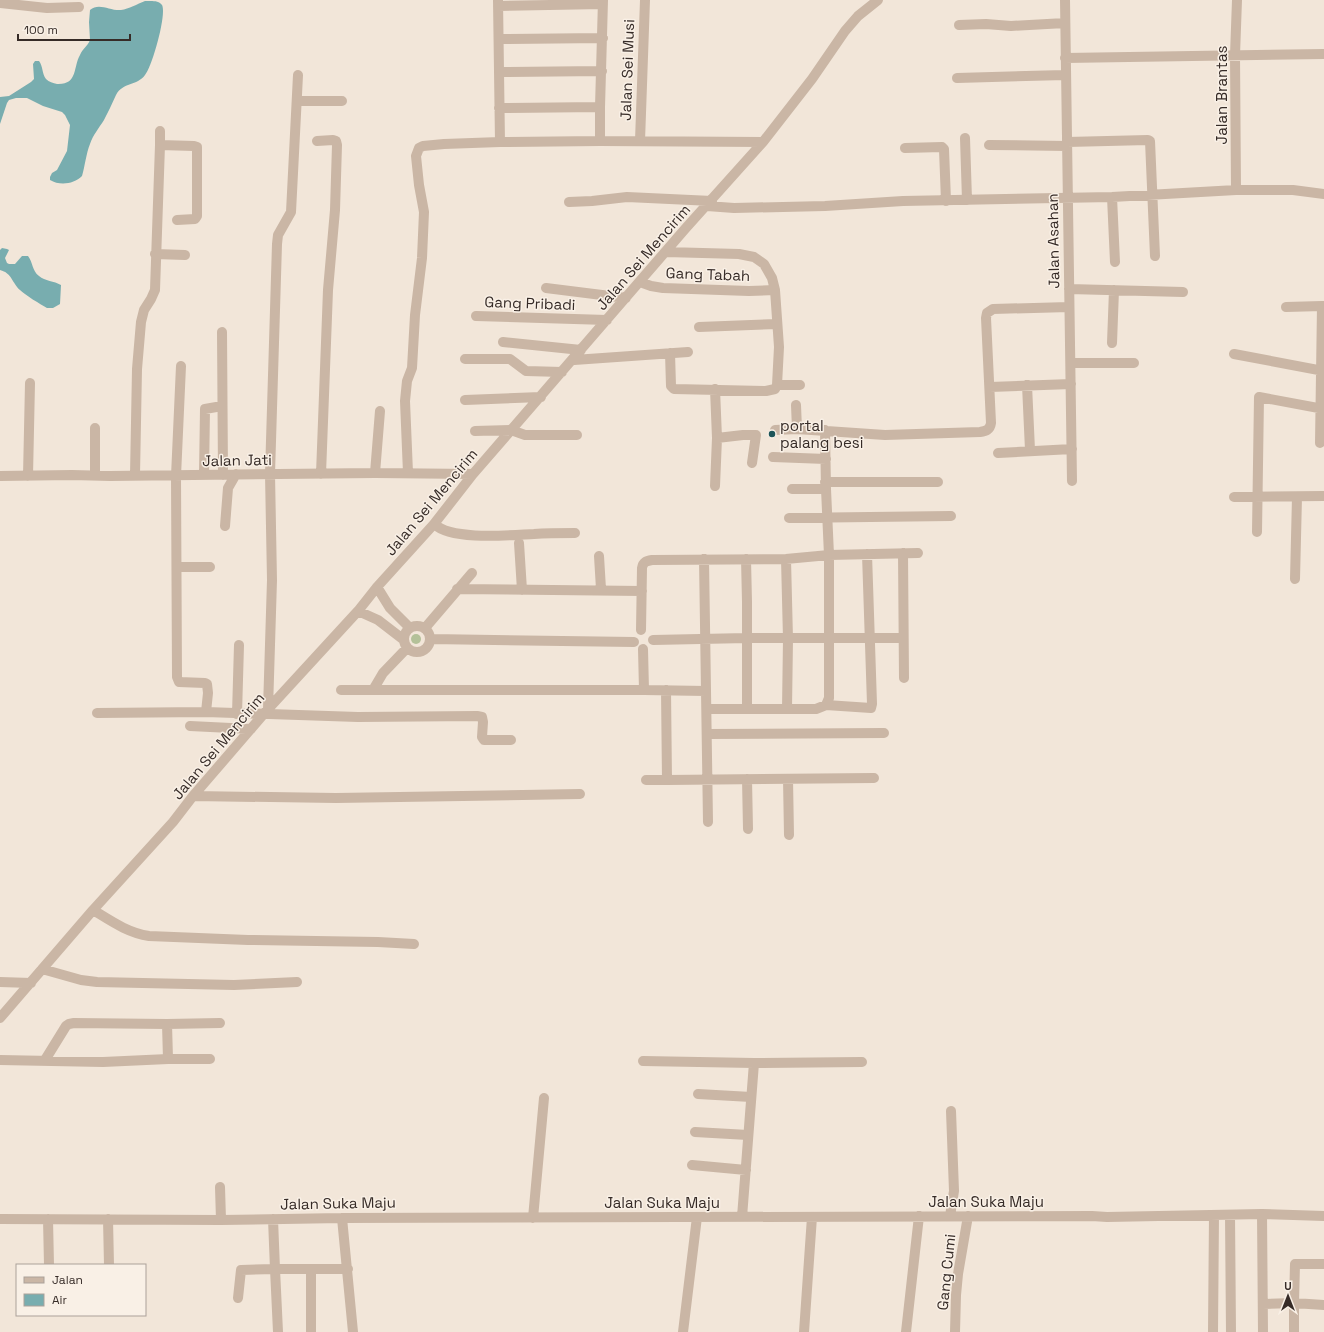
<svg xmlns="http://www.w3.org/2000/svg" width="1324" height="1332" font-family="'Space Grotesk',sans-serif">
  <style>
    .green { fill: #b4c199 }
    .water { fill: #78adaf }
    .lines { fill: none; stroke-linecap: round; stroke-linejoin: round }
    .minor { stroke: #cab6a5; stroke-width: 10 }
    .poi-dot { fill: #1c5458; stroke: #f9f0e6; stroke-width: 1.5 }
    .labels { text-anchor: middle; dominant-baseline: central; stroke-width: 3; stroke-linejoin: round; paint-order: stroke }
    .street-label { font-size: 15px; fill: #362b27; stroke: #f9f0e6 }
    .poi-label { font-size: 15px; fill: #362b27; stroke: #f9f0e6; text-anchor: start }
  </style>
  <rect width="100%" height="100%" fill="#f2e6d9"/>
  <!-- green -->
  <path class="green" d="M411 639a5 5 0 1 1 10 0a5 5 0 1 1-10 0Z"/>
  <!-- water -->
  <path class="water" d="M 145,1 C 151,1 159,0 162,5 C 167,14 152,67 145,75 C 137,86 123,82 116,95 C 112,104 108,112 104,120 C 99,128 93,135 90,144 C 86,154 85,166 82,176 C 74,184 60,186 50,180 L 50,177 L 52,173 L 57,170 L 67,151 L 70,125 L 65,115 L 62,112 L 43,106 L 27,98 L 16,98 L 9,100 L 7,103 L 0,124 L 0,97 L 9,96 L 31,82 L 34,79 L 33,64 L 35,61 L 39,61 C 43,66 42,74 46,79 C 49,82 53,83 57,84 C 78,85 73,67 80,55 C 82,49 88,46 90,40 L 89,22 L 90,10 C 99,2 110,11 121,10 C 129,9 137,4 145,1 Z
    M 2,248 L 7,249 L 9,250 L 5,258 L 7,263 L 9,264 L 15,264 L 22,256 L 28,256 C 33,262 32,271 39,276 C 45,281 54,281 61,285 L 60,304 L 53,308 L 47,308 C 40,304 25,295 20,290 C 12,283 12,273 0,270 L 0,250 Z"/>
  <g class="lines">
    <!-- minor -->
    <path class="minor" d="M 498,0 L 500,142
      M 1065,0 L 1072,481
      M 0,3 L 47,8 L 79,7
      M 498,6 L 603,4
      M 959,25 L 986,24 L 1011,26 L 1065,23
      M 499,39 L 603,38
      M 1065,58 L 1324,54
      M 499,72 L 602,71
      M 957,78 L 1065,75
      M 298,101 L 342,101
      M 499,108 L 600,107
      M 965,138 L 967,200
      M 317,141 L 333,140 L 336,141 L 337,145 L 335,210 L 328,290 L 321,474
      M 600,141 L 600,107 L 603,0
      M 640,141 L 645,0
      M 1067,142 L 1148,140 L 1150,141 L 1155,256
      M 160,145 L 194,146 L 197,147 L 197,216 L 195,219 L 177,220
      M 989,145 L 1067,146
      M 905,148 L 942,147 L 944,149 L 946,201
      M 1236,190 L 1235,55 L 1237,0
      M 1112,197 L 1115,262
      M 569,202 L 592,201 L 627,197 L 712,201
      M 707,206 L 734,208 L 825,206 L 903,201 L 1112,197 L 1236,190 L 1293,190 L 1324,194
      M 666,252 L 739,254 L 754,257 L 764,264 L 772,278 L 775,290 L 779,347 L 777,385
      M 155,254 L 185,255
      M 640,282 L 651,286 L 663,288 L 749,291 L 775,290
      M 546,288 L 626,298
      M 1069,289 L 1183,292
      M 1286,307 L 1322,306
      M 476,316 L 607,320
      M 699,327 L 777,324
      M 222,332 L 223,475
      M 503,342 L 581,350
      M 1112,343 L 1114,290
      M 670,353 L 671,386 L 674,389 L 766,391 L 775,389 L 777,385 L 800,385
      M 1234,354 L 1324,371
      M 465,359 L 510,359 L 526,371 L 562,372
      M 574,360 L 688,352
      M 1071,363 L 1134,363
      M 181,366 L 176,476 L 177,677 L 179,682 L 205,683 L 207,684 L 208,693 L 206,712
      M 1027,385 L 1030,450
      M 990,387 L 1071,384
      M 465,400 L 541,397
      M 796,405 L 797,429
      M 775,430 L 797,429 L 885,435 L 980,432 C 986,431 990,430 991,423 L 986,318 L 987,313 L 993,309 L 1069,307
      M 825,430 L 826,489 L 829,555 L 829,698 L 826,705
      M 475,431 L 511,430 L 525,435 L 577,435
      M 717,438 L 743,435 L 756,435 L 752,463
      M 1320,443 L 1322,306 L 1324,306
      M 998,453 L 1072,449
      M 773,457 L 826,459
      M 375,473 L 380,411
      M 408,473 L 405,401 L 407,381 L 412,368 L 415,315 L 422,258 L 424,212 L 419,185 L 416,156 L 419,148 L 423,146 L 444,144 L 500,142 L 600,141 L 763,142
      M 95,475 L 95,428
      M 135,475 L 137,369 L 141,322 L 144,310 L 151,299 L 155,290 L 160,145 L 160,131
      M 204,475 L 205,409 L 222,406
      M 0,476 L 72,475 L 110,476 L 375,473 L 473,474
      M 28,476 L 30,383
      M 825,482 L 938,482
      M 715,486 L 717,438 L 715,389
      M 792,489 L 826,489
      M 1234,497 L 1324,496
      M 789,518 L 951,516
      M 434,524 C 452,541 511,535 534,534 C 548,533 561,533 575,533
      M 225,526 L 228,488 L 236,474
      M 1257,532 L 1259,397 L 1324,409
      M 519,543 L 522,590
      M 903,553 L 904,678
      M 599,556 L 601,589
      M 704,559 L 708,822
      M 746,559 L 747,602 L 747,709
      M 786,559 L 788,639 L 787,709
      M 177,567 L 210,567
      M 1295,579 L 1297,497
      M 377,587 L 390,608 L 410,628
      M 457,589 L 642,591
      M 358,611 L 378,620 L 404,640
      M404 639a13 13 0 1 1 26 0a13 13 0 1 1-26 0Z
      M 425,628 L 472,573
      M 641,630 L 642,568 C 643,562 646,561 652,560 L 786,559 L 829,555 L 918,553
      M 431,639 L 634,642
      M 653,640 L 747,638 L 903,638
      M 341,690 L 644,690 L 643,649
      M 373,690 L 383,673 L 407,648
      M 644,690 L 706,691
      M 666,690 L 667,780 L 874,778
      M 268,709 L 272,580 L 270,474 L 277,244 L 278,235 L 291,212 L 298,75
      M 707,709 L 816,709 L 826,705 L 871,708 L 872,704 L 867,554
      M 97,713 L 206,712 L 358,717 L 477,716 L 482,717 L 483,722 L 482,737 L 484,740 L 511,740
      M 237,714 L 239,645
      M 190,726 L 251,729
      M 707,734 L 884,733
      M 747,779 L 748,829
      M 788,779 L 789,835
      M 646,780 L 667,780
      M 193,796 L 336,798 L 580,794
      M 93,910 C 111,921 128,933 149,936 L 248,940 L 378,942 L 414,944
      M 42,969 L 81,980 L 97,982 L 234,985 L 297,982
      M 0,982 L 31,983
      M 0,1018 L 93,910 L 173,822 L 193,796 L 268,709 L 358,611 L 377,587 L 434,524 L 473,474 L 685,229 L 763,142 L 812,79 L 845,31 L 858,16 L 878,0
      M 167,1024 L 168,1059
      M 0,1060 L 103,1062 L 168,1059 L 210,1059
      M 45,1060 L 66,1026 L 69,1024 L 74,1023 L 167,1024 L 220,1023
      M 643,1061 L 754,1063 L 742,1217
      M 754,1063 L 862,1062
      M 698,1094 L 751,1097
      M 695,1132 L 748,1135
      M 692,1165 L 746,1170
      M 220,1187 L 221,1220
      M 1262,1214 L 1263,1332
      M 1230,1215 L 1231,1332
      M 950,1216 L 954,1191 L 951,1111
      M 342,1218 L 353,1332
      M 533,1218 L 544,1098
      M 0,1219 L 221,1220 L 342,1218 L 1092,1216 L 1107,1217 L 1262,1214 L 1324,1216
      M 48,1219 L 49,1265
      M 108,1219 L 109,1265
      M 238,1298 L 241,1270 L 275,1269 L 273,1219
      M 1263,1304 L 1294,1303 L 1295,1264 L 1324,1264
      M 278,1332 L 275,1269 L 348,1269
      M 311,1332 L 311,1269
      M 683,1332 L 697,1217
      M 804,1332 L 812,1217
      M 906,1332 L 919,1216
      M 955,1332 L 956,1295 L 958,1274 L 968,1216
      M 1213,1332 L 1214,1215
      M 1294,1332 L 1294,1303 L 1324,1305"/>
  </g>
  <!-- markers -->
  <circle class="poi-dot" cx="772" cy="434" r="4"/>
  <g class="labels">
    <!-- street labels -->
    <g class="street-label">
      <text transform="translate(627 70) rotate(-88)">Jalan Sei Musi</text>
      <text transform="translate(1221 95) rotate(-90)">Jalan Brantas</text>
      <text transform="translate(1053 241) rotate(-91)">Jalan Asahan</text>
      <text transform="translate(643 257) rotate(-49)">Jalan Sei Mencirim</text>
      <text transform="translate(708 274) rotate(2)">Gang Tabah</text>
      <text transform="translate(530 303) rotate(2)">Gang Pribadi</text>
      <text transform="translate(237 460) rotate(-1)">Jalan Jati</text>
      <text transform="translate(431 502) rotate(-50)">Jalan Sei Mencirim</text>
      <text transform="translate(218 746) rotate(-50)">Jalan Sei Mencirim</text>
      <text x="986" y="1201">Jalan Suka Maju</text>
      <text x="662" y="1202">Jalan Suka Maju</text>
      <text transform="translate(338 1203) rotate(-1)">Jalan Suka Maju</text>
      <text transform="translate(946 1272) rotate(-84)">Gang Cumi</text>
    </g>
    <!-- poi labels -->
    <g class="poi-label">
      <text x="780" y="425">portal<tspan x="780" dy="17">palang besi</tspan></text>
    </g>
  </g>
  <!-- legend -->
  <rect x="16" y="1264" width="130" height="52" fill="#f9f0e6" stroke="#aba19a"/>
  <rect x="24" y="1277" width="20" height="6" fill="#cab6a5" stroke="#aba19a"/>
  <text x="52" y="1284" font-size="12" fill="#362b27">Jalan</text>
  <rect x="24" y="1294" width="20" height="12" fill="#78adaf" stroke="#aba19a"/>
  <text x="52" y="1304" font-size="12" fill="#362b27">Air</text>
  <!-- north arrow -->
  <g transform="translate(1288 1296)" stroke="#f9f0e6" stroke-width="3" paint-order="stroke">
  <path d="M0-3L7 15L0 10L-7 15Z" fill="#362b27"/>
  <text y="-6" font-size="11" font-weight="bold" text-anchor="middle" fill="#362b27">U</text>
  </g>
  <!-- scale -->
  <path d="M18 34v6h112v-6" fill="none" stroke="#362b27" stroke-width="2"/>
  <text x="24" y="34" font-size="12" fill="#362b27" stroke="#f9f0e6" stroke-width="3" paint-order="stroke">100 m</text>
</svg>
